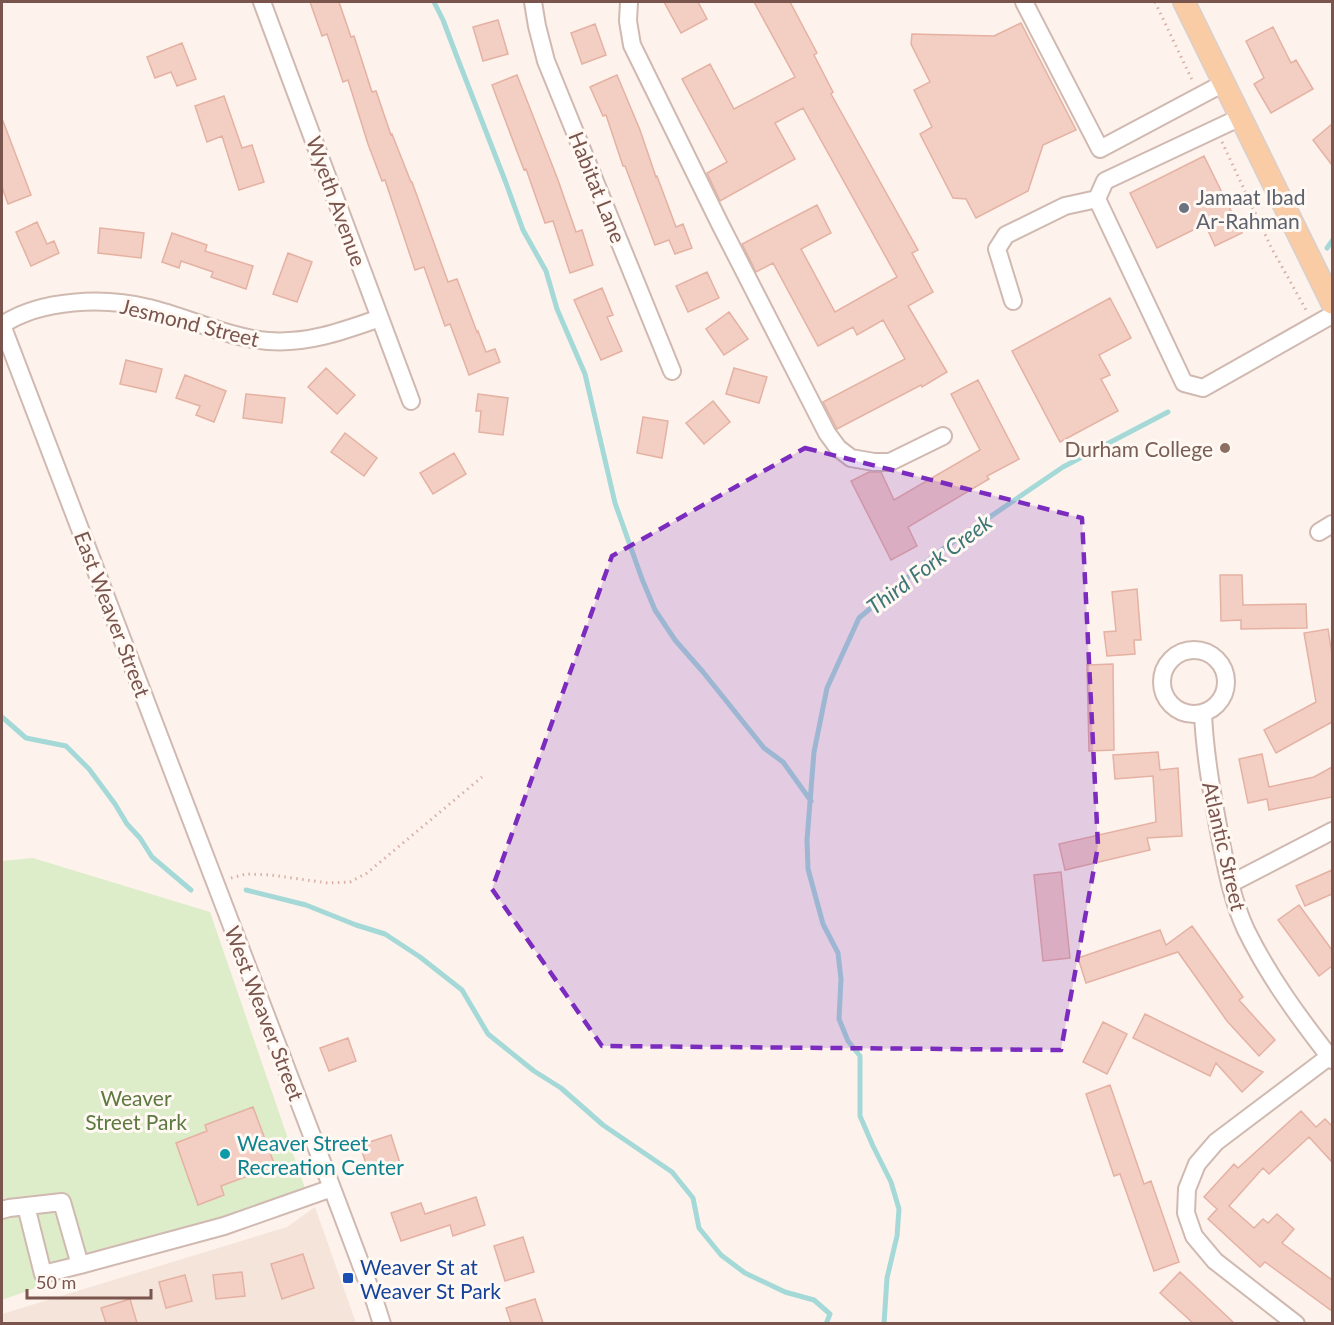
<svg xmlns="http://www.w3.org/2000/svg" width="1334" height="1325" font-family="Lato,sans-serif">
  <style>
    .residential { fill: #f5e4da }
    .green { fill: #ddecc9 }
    .lines { fill: none; stroke-linecap: round; stroke-linejoin: round }
    .stream { stroke: #a5d9d8; stroke-width: 5 }
    .building { fill: #f2cec3; stroke: #e5b1a3; stroke-width: 1.5 }
    .minor-casing { stroke: #d0b9b0; stroke-width: 20 }
    .major-casing { stroke: #d9cfcd; stroke-width: 24 }
    .path { stroke: #d8b0a5; stroke-width: 3; stroke-dasharray: 1.5 4.5; stroke-linecap: butt }
    .minor { stroke: #fff; stroke-width: 16 }
    .major { stroke: #facca5; stroke-width: 21 }
    .marked { fill: #7b2cbf; fill-opacity: 0.2; stroke: #7b2cbf; stroke-width: 4.5; stroke-dasharray: 12 8; stroke-linejoin: round }
    .worship-dot { fill: #6b7280; stroke: #fff8f3; stroke-width: 2 }
    .education-dot { fill: #8d6e63; stroke: #fff8f3; stroke-width: 2 }
    .culture-dot { fill: #0f9aa8; stroke: #fff8f3; stroke-width: 2 }
    .transit-dot { fill: #1a4fb4; stroke: #fff8f3; stroke-width: 2 }
    .labels { text-anchor: middle; dominant-baseline: central; stroke-width: 6; stroke-linejoin: round; paint-order: stroke }
    .street-label { font-size: 21px; fill: #79554d; stroke: #fff8f3 }
    .worship-label { font-size: 21px; fill: #5b616d; stroke: #fff8f3; text-anchor: start }
    .education-label { font-size: 21px; fill: #785e54; stroke: #fff8f3; text-anchor: end }
    .park-label { font-size: 21px; fill: #5c7941; stroke: #fff8f3 }
    .culture-label { font-size: 21px; fill: #0d838f; stroke: #fff8f3; text-anchor: start }
    .transit-label { font-size: 21px; fill: #164399; stroke: #fff8f3; text-anchor: start }
    .water-label { font-size: 22px; font-style: italic; fill: #3d7676; stroke: #fff8f3 }
  </style>
  <rect width="100%" height="100%" fill="#fdf3ec"/>
  <!-- residential -->
  <path class="residential" d="M 315,1207 L 356,1323 L 2,1324 L 2,1314 L 287,1227 Z"/>
  <!-- green -->
  <path class="green" d="M 33,858 L 210,912 L 306,1191 L 2,1300 L 2,861 Z"/>
  <g class="lines">
    <!-- stream -->
    <path class="stream" d="M 434,2 L 443,20 L 457,57 L 506,183 L 523,230 L 546,271 L 557,309 L 585,374 L 615,503 L 642,579 L 655,610 L 675,640 L 703,672 L 764,748 L 783,762 L 811,801
      M 1327,248 L 1332,241
      M 2,717 L 26,738 L 66,746 L 89,769 L 115,804 L 127,824 L 140,838 L 152,857 L 191,890
      M 246,890 L 306,905 L 356,925 L 385,934 L 420,957 L 462,990 L 488,1034 L 534,1071 L 561,1088 L 603,1125 L 672,1172 L 693,1198 L 699,1228 L 721,1255 L 745,1273 L 785,1292 L 814,1300 L 830,1314 L 826,1324
      M 884,1324 L 887,1278 L 897,1236 L 899,1209 L 891,1182 L 873,1146 L 860,1116 L 860,1056 L 848,1041 L 839,1019 L 841,979 L 838,953 L 823,924 L 808,869 L 807,840 L 814,752 L 827,688 L 859,618 L 937,553 L 1063,467 L 1168,412"/>
  </g>
  <!-- building -->
  <path class="building" d="M 310,2 L 339,2 L 351,37 L 354,36 L 372,92 L 376,91 L 391,135 L 392,134 L 411,182 L 412,182 L 448,282 L 457,279 L 477,332 L 478,331 L 486,352 L 495,349 L 500,362 L 469,375 L 450,324 L 445,326 L 424,267 L 415,270 L 385,180 L 382,181 L 368,144 L 348,80 L 343,82 L 327,34 L 322,36 Z
    M 664,2 L 698,2 L 707,19 L 681,33 Z
    M 754,2 L 790,2 L 817,53 L 814,55 L 833,92 L 831,94 L 918,250 L 912,253 L 933,292 L 908,306 L 947,372 L 922,387 L 921,385 L 837,429 L 823,402 L 905,359 L 883,320 L 857,335 L 853,327 L 818,346 L 773,263 L 756,272 L 742,244 L 817,205 L 831,233 L 801,249 L 835,312 L 897,277 L 803,108 L 775,123 L 795,159 L 720,201 L 707,173 L 727,162 L 682,79 L 710,64 L 734,109 L 795,77 Z
    M 498,20 L 508,54 L 483,61 L 473,27 Z
    M 1021,23 L 1076,130 L 1043,145 L 1028,191 L 976,218 L 966,199 L 953,198 L 920,134 L 932,127 L 914,90 L 930,82 L 911,44 L 912,34 L 994,36 Z
    M 595,24 L 606,55 L 582,64 L 571,33 Z
    M 1273,27 L 1291,63 L 1296,60 L 1313,89 L 1271,113 L 1254,84 L 1264,78 L 1246,41 Z
    M 182,43 L 196,79 L 177,86 L 171,72 L 155,78 L 147,57 Z
    M 517,75 L 558,180 L 576,232 L 582,230 L 593,265 L 570,273 L 553,221 L 545,223 L 526,169 L 524,170 L 492,85 Z
    M 617,75 L 640,130 L 656,177 L 657,176 L 676,227 L 683,224 L 692,248 L 675,254 L 669,240 L 655,245 L 625,166 L 623,166 L 606,115 L 603,116 L 590,87 Z
    M 224,96 L 242,148 L 252,145 L 264,182 L 239,190 L 222,136 L 207,142 L 195,106 Z
    M 2,121 L 3,121 L 31,195 L 8,204 L 2,187 Z
    M 1332,124 L 1332,165 L 1313,140 Z
    M 1204,156 L 1242,233 L 1215,246 L 1205,224 L 1157,248 L 1130,193 Z
    M 37,222 L 47,244 L 54,241 L 59,253 L 31,266 L 16,232 Z
    M 100,228 L 144,233 L 141,258 L 98,253 Z
    M 172,233 L 207,245 L 205,251 L 253,266 L 246,289 L 211,277 L 213,272 L 181,261 L 179,268 L 162,262 Z
    M 288,253 L 312,262 L 297,302 L 273,294 Z
    M 707,272 L 719,298 L 688,312 L 676,286 Z
    M 602,288 L 613,315 L 607,317 L 622,351 L 601,360 L 574,300 Z
    M 1110,298 L 1131,338 L 1099,355 L 1110,375 L 1101,379 L 1118,411 L 1060,442 L 1012,351 Z
    M 729,312 L 748,339 L 724,355 L 706,329 Z
    M 126,360 L 162,369 L 156,392 L 120,384 Z
    M 326,368 L 355,395 L 337,414 L 308,387 Z
    M 734,368 L 767,377 L 759,403 L 726,394 Z
    M 185,375 L 226,391 L 214,422 L 196,415 L 200,406 L 176,398 Z
    M 978,380 L 1019,459 L 987,476 L 989,479 L 908,527 L 917,546 L 891,560 L 851,481 L 869,472 L 881,472 L 894,500 L 980,450 L 951,394 Z
    M 246,394 L 285,398 L 282,423 L 243,418 Z
    M 478,394 L 508,398 L 503,435 L 479,432 L 481,411 L 476,411 Z
    M 713,401 L 730,422 L 704,444 L 686,423 Z
    M 643,417 L 668,421 L 662,458 L 637,453 Z
    M 345,433 L 377,458 L 364,476 L 331,452 Z
    M 454,453 L 466,474 L 433,494 L 420,473 Z
    M 1220,575 L 1242,575 L 1243,605 L 1306,604 L 1307,628 L 1241,629 L 1241,620 L 1221,621 Z
    M 1137,589 L 1141,640 L 1134,640 L 1135,654 L 1107,656 L 1104,632 L 1116,631 L 1112,592 Z
    M 1328,629 L 1332,654 L 1332,722 L 1276,753 L 1264,730 L 1316,702 L 1304,633 Z
    M 1113,664 L 1114,750 L 1089,751 L 1087,665 Z
    M 1158,752 L 1160,770 L 1178,768 L 1182,836 L 1147,838 L 1150,850 L 1065,870 L 1059,844 L 1156,822 L 1153,776 L 1115,779 L 1113,755 Z
    M 1262,754 L 1269,787 L 1314,777 L 1332,767 L 1332,797 L 1269,810 L 1267,799 L 1248,803 L 1239,759 Z
    M 1332,870 L 1332,894 L 1305,906 L 1296,886 Z
    M 1061,872 L 1070,958 L 1043,961 L 1034,875 Z
    M 1299,905 L 1332,950 L 1332,966 L 1319,976 L 1278,920 Z
    M 1192,926 L 1243,997 L 1239,1000 L 1275,1040 L 1259,1056 L 1227,1021 L 1178,952 L 1086,983 L 1078,958 L 1160,930 L 1166,945 Z
    M 1145,1014 L 1222,1052 L 1263,1072 L 1242,1092 L 1216,1063 L 1210,1076 L 1133,1038 Z
    M 1103,1022 L 1127,1034 L 1107,1074 L 1083,1062 Z
    M 348,1038 L 356,1061 L 329,1071 L 320,1048 Z
    M 1110,1085 L 1144,1184 L 1151,1181 L 1179,1262 L 1154,1271 L 1120,1174 L 1114,1176 L 1086,1094 Z
    M 253,1107 L 275,1166 L 221,1186 L 224,1195 L 198,1205 L 176,1143 L 207,1131 L 205,1125 Z
    M 1301,1111 L 1316,1127 L 1325,1119 L 1332,1126 L 1332,1162 L 1309,1137 L 1269,1174 L 1263,1168 L 1229,1206 L 1254,1228 L 1263,1219 L 1268,1223 L 1277,1214 L 1294,1229 L 1282,1243 L 1332,1280 L 1332,1311 L 1265,1262 L 1260,1267 L 1208,1219 L 1217,1209 L 1204,1197 L 1234,1164 L 1238,1168 Z
    M 391,1135 L 400,1163 L 369,1173 L 360,1145 Z
    M 476,1197 L 485,1225 L 453,1236 L 450,1225 L 401,1241 L 391,1213 L 421,1203 L 425,1214 Z
    M 523,1237 L 534,1272 L 505,1281 L 494,1246 Z
    M 303,1254 L 314,1288 L 282,1299 L 271,1264 Z
    M 242,1272 L 245,1296 L 216,1299 L 213,1275 Z
    M 1180,1272 L 1234,1323 L 1193,1323 L 1160,1293 Z
    M 185,1275 L 192,1301 L 166,1308 L 159,1282 Z
    M 130,1299 L 137,1323 L 106,1323 L 101,1308 Z
    M 535,1299 L 543,1323 L 511,1323 L 506,1308 Z"/>
  <g class="lines">
    <!-- minor casing -->
    <g class="minor-casing">
      <path id="minor" d="M 262,2 L 411,401
        M 533,2 L 537,26 L 546,61 L 672,371
        M 629,2 L 628,21 L 632,45 L 720,224 L 827,433 L 838,448 L 851,458 L 874,462 L 890,462 L 943,436
        M 1024,2 L 1100,149 L 1224,83
        M 1241,117 L 1105,181 L 1097,199 L 1184,383 L 1203,388 L 1332,315
        M 1013,301 L 997,249 L 1006,235 L 1065,206 L 1097,199
        M 2,325 L 332,1188 L 375,1302 L 382,1324
        M 2,325 C 41,299 104,297 149,308 C 187,317 229,338 268,341 C 308,344 343,331 380,318
        M 1319,532 L 1332,524
        M1162 682a32 32 0 1 1 64 0a32 32 0 1 1-64 0Z
        M 1203,714 C 1205,757 1213,799 1221,842 C 1227,872 1233,902 1246,930 C 1269,977 1300,1019 1332,1060
        M 1230,884 L 1332,831
        M 26,1206 L 43,1274 L 80,1265
        M 2,1210 L 9,1208 L 62,1202 L 80,1265 L 224,1226 L 332,1188
        M 1296,1324 L 1215,1261 L 1194,1236 L 1186,1213 L 1187,1189 L 1197,1164 L 1216,1142 L 1330,1056"/>
    </g>
    <!-- major casing -->
    <g class="major-casing">
      <path id="major" d="M 1184,2 L 1332,303"/>
    </g>
    <!-- path -->
    <path class="path" d="M 1155,2 L 1193,82
      M 1222,142 L 1271,247 L 1306,310
      M 231,878 L 246,874 L 271,875 L 328,883 L 350,882 L 367,873 L 482,777"/>
    <!-- minor -->
    <use href="#minor" class="minor"/>
    <!-- major -->
    <use href="#major" class="major"/>
  </g>
  <!-- marked area -->
  <path class="marked" d="M 805,448 L 1082,518 L 1098,846 L 1061,1050 L 602,1046 L 492,889 L 612,556 Z"/>
  <!-- markers -->
  <circle class="worship-dot" cx="1184" cy="208" r="6"/>
  <circle class="education-dot" cx="1225" cy="448" r="6"/>
  <circle class="culture-dot" cx="225" cy="1154" r="6"/>
  <rect class="transit-dot" x="342" y="1272" width="12" height="12" rx="3"/>
  <g class="labels">
    <!-- street labels -->
    <g class="street-label">
      <text transform="translate(598 187) rotate(68)">Habitat Lane</text>
      <text transform="translate(337 201) rotate(70)">Wyeth Avenue</text>
      <text transform="translate(190 322) rotate(14)">Jesmond Street</text>
      <text transform="translate(113 614) rotate(69)">East Weaver Street</text>
      <text transform="translate(1225 846) rotate(77)">Atlantic Street</text>
      <text transform="translate(265 1013) rotate(69)">West Weaver Street</text>
    </g>
    <!-- worship labels -->
    <g class="worship-label">
      <text x="1196" y="196">Jamaat Ibad<tspan x="1196" dy="24">Ar-Rahman</tspan></text>
    </g>
    <!-- education labels -->
    <g class="education-label">
      <text x="1213" y="448">Durham College</text>
    </g>
    <!-- park labels -->
    <g class="park-label">
      <text x="136" y="1097">Weaver<tspan x="136" dy="24">Street Park</tspan></text>
    </g>
    <!-- culture labels -->
    <g class="culture-label">
      <text x="237" y="1142">Weaver Street<tspan x="237" dy="24">Recreation Center</tspan></text>
    </g>
    <!-- transit labels -->
    <g class="transit-label">
      <text x="360" y="1266">Weaver St at<tspan x="360" dy="24">Weaver St Park</tspan></text>
    </g>
    <!-- water labels -->
    <g class="water-label">
      <text transform="translate(929 564) rotate(-37)">Third Fork Creek</text>
    </g>
  </g>
  <!-- border -->
  <rect width="1334" height="1325" fill="none" stroke="#79554d" stroke-width="6"/>
  <!-- scale -->
  <path d="M27 1289v9h124v-9" fill="none" stroke="#79554d" stroke-width="3"/>
  <text x="36" y="1289" font-size="18" fill="#79554d" stroke="#fff8f3" stroke-width="4.5" paint-order="stroke">50 m</text>
</svg>
